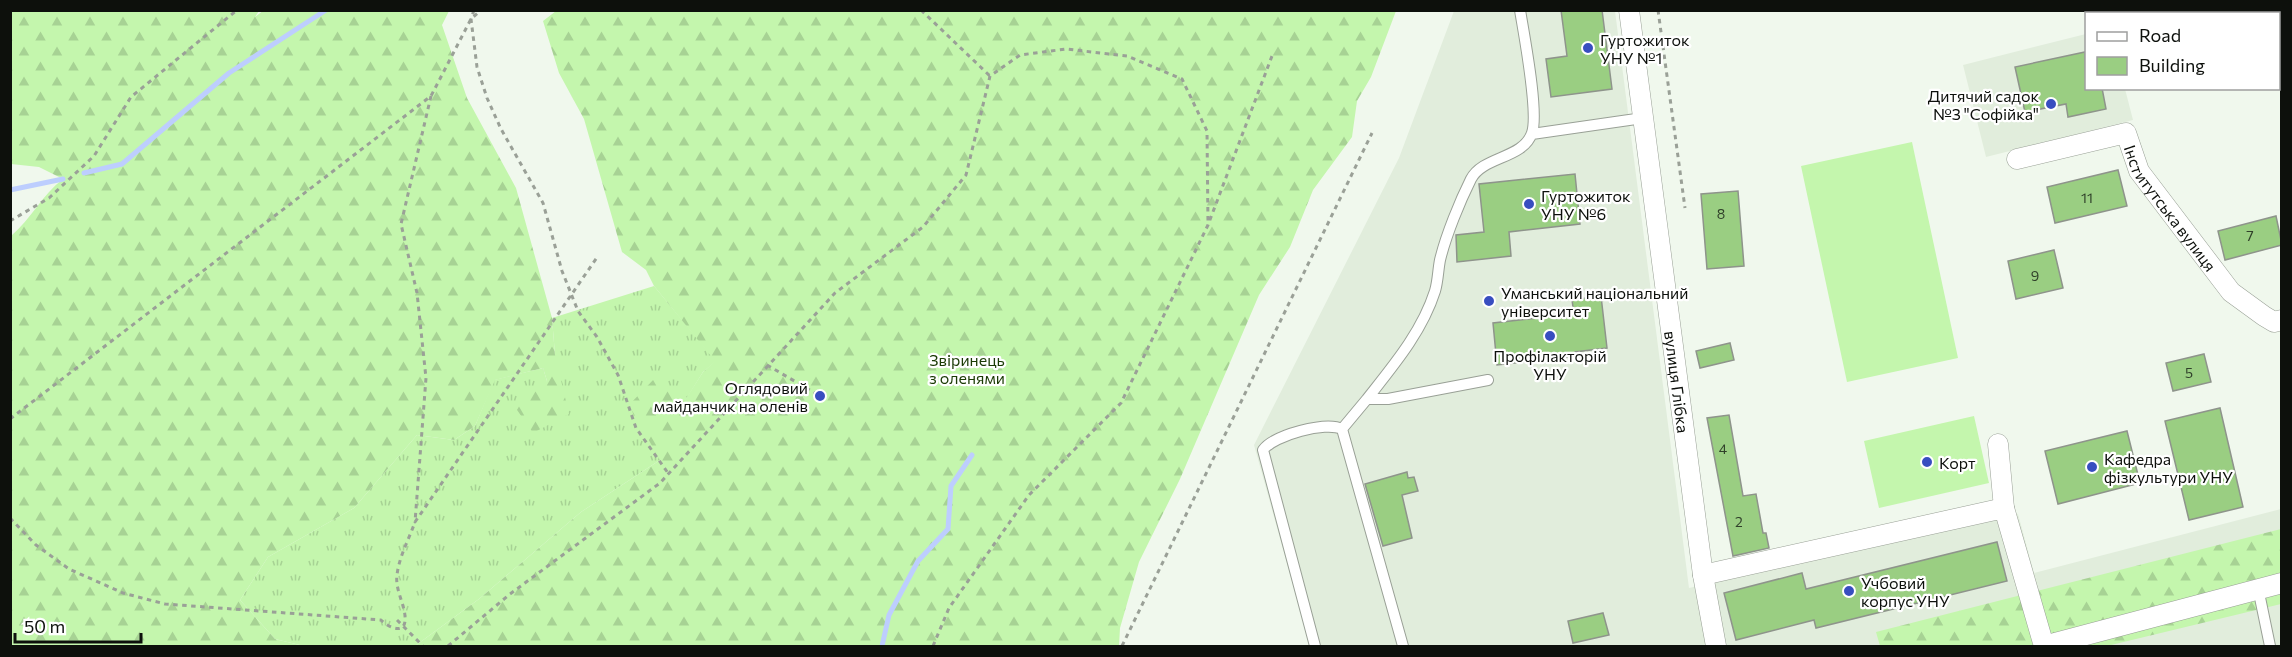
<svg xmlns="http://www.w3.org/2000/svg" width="2292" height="657" font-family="Commissioner,sans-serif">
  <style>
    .built { fill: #e1eddc }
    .grass { fill: url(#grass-tufts) }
    .forest { fill: url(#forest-firs) }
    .pitch { fill: #c4f6ad }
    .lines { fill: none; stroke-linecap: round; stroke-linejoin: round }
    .stream { stroke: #bdcefe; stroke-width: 5 }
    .building { fill: #9ace82; stroke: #8e948b; stroke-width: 1.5 }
    .service-casing { stroke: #99a096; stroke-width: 12 }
    .minor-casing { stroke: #99a096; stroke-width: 21 }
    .path { stroke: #9aa097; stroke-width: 3; stroke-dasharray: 4.5 4.5; stroke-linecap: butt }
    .service { stroke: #fff; stroke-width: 10 }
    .minor { stroke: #fff; stroke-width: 20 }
    .poi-dot { fill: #384ec0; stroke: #fff; stroke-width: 2 }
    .labels { text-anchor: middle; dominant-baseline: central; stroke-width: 4.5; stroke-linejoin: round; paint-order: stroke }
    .number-label { font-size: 14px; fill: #30402a }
    .poi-label { font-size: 16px; fill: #0d100c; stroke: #fff; text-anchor: start }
    .street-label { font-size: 16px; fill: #0d100c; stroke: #fff }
    .park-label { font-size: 16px; fill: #1b3b05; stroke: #fff }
  </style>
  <defs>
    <pattern id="grass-tufts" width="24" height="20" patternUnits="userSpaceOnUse" patternTransform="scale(1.5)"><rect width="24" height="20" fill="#c4f6ad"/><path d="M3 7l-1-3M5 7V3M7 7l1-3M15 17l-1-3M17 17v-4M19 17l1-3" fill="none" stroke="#a7d294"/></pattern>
    <pattern id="forest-firs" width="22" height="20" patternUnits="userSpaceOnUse" patternTransform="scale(1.5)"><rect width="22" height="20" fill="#c4f6ad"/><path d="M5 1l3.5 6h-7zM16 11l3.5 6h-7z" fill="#a7d294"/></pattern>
  </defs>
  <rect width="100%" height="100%" fill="#f0f8ed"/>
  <!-- built -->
  <path class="built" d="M 1454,11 L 1615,11 L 1689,588 L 2018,514 L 2034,573 L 2281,509 L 2281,646 L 1310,646 L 1254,445 L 1399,158 Z
    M 2086,34 L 2086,88 L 2125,89 L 2133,120 L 1986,157 L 1963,65 Z"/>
  <!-- grass -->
  <path class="grass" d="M 654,286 L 716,361 L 703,372 L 685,401 L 660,460 L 581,512 L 479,599 L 415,646 L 304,646 L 275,639 L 240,600 L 268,557 L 354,508 L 417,435 L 454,440 L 475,426 L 494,380 L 543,368 L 547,381 L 533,433 L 555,355 L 552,318 Z"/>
  <!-- forest -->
  <path class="forest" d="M 264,10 L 449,11 L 442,25 L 467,98 L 516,188 L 552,318 L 555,355 L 569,414 L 533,433 L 515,407 L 547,381 L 543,368 L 495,380 L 475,426 L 454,440 L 417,435 L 354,508 L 268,557 L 240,600 L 275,639 L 304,646 L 11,646 L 11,236 C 31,219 42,195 63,179 L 39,167 L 11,164 L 11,11 L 259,11 L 255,17 Z
    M 556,11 L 1396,11 L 1371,77 L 1357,101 L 1352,137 L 1313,190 L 1290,247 L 1259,295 L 1180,479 L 1139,562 L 1120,628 L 1119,646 L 415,646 L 479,599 L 581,512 L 660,460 L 629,405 L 655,378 L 685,400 L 703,372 L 715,361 L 654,286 L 646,270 L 622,252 L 584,119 L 559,73 L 543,21 Z
    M 2281,529 L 2281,604 L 2107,646 L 1880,646 L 1876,632 Z"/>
  <!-- pitch -->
  <path class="pitch" d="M 1912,142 L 1958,358 L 1847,382 L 1801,166 Z
    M 1974,416 L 1989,483 L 1879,508 L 1864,441 Z"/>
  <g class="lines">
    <!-- stream -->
    <path class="stream" d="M 84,173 L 122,164 L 229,73 L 326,10
      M 10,190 L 63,179
      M 882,646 L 889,615 L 918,561 L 948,529 L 951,486 L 972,455"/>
  </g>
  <!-- building -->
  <path class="building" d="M 1561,10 L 1602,10 L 1612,89 L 1551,97 L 1546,59 L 1567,56 Z
    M 2085,52 L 2086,88 L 2102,88 L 2106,109 L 2068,117 L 2066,104 L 2025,112 L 2015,67 Z
    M 2118,170 L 2127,206 L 2055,223 L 2047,187 Z
    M 1575,174 L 1580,224 L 1509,232 L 1511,256 L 1457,262 L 1456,235 L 1484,232 L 1479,184 Z
    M 1738,191 L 1744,266 L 1707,269 L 1701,194 Z
    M 2276,216 L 2282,245 L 2225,260 L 2218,231 Z
    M 2054,250 L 2063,288 L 2016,299 L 2008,261 Z
    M 1601,296 L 1607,348 L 1575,352 L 1576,356 L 1497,365 L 1493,323 L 1574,314 L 1572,300 Z
    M 1730,343 L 1734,360 L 1700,368 L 1696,351 Z
    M 2204,354 L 2211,382 L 2173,391 L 2166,363 Z
    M 2220,408 L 2243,507 L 2189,520 L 2165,421 Z
    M 1729,415 L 1743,496 L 1756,494 L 1763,533 L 1766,533 L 1769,548 L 1733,556 L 1707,418 Z
    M 2127,431 L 2140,483 L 2058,504 L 2045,451 Z
    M 1407,472 L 1408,478 L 1414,477 L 1418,491 L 1402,495 L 1412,538 L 1383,546 L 1365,484 Z
    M 1997,542 L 2007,581 L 1816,628 L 1814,620 L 1736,640 L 1724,593 L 1802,573 L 1806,589 Z
    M 1603,613 L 1609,635 L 1573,643 L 1568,621 Z"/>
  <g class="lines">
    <!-- service casing -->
    <g class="service-casing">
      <path id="service" d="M 1532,134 L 1643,118
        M 1367,399 C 1393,366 1422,332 1435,291 C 1438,281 1438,270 1440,260 C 1446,235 1460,201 1471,179 C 1483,156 1523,159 1532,133 C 1539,112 1524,35 1520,10
        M 2258,588 L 2270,646
        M 1315,646 L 1263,450 C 1274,435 1326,421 1342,429
        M 1403,646 L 1342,429 L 1367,399 L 1388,399 L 1488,380"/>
    </g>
    <!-- minor casing -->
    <g class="minor-casing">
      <g id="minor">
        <path id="s1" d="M 1629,10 L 1703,575 L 1716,646"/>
        <path id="s2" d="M 2017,159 L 2126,133 L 2139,171 L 2231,292 L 2264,316 L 2274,322 L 2282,320"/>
        <path d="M 1998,444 L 2004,508"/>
        <path d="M 1703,575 L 2004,508 L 2044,646"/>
        <path d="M 2044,646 L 2282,583"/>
      </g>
    </g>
    <!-- path -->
    <path class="path" d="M 474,10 L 471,19 L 477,67 L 487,98 L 501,129 L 543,203 L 562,271 L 578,311 L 597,337 L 618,375 L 636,428 L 668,473
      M 921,10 L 990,76
      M 1658,10 L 1685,208
      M 431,96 L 401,224 L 417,293 L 426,378 L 415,522 L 598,256
      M 10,221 L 49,198 L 94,156 L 131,97 L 237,10
      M 767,365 L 820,396
      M 10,419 L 431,96 L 471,19 L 481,10
      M 10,518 L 36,545 L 69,569 L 123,593 L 165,604 L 381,620 C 389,628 407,636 405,616 C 404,603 395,589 397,575 C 399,557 409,539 415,522
      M 397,620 L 423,646
      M 448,646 L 510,594 L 660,483 L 835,293 L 923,227 L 966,175 L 990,76 L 1020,55 L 1066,49 L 1127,56 L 1182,79 L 1207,131 L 1208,225
      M 933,646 L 949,608 L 1029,495 L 1121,403 L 1208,225 L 1272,56
      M 1122,646 L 1372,133"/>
    <!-- service -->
    <use href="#service" class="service"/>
    <!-- minor -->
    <use href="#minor" class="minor"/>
  </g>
  <!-- markers -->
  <g class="poi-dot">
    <circle cx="1588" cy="48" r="6"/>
    <circle cx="2051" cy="104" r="6"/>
    <circle cx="1529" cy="204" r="6"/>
    <circle cx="1489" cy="301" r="6"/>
    <circle cx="1550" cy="336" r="6"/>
    <circle cx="820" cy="396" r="6"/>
    <circle cx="1927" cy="462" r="6"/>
    <circle cx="2092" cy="467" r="6"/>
    <circle cx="1849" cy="591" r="6"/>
  </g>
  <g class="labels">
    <!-- number labels -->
    <g class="number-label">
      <text x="2087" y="197">11</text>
      <text x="1721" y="213">8</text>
      <text x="2250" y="235">7</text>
      <text x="2035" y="275">9</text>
      <text x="2189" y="372">5</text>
      <text x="1723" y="448">4</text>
      <text x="1739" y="521">2</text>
    </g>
    <!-- poi labels -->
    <g class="poi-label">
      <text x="1600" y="39">Гуртожиток<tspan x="1600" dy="18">УНУ №1</tspan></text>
      <text x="2039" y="95" text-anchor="end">Дитячий садок<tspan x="2039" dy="18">№3 "Софійка"</tspan></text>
      <text x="1541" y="195">Гуртожиток<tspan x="1541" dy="18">УНУ №6</tspan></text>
      <text x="1501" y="292">Уманський національний<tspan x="1501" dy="18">університет</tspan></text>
      <text x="1550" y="355" text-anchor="middle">Профілакторій<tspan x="1550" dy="18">УНУ</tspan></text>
      <text x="808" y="387" text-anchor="end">Оглядовий<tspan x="808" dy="18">майданчик на оленів</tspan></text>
      <text x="2104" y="458">Кафедра<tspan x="2104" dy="18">фізкультури УНУ</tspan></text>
      <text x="1939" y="462">Корт</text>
      <text x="1861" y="582">Учбовий<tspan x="1861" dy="18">корпус УНУ</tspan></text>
    </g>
    <!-- street labels -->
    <g class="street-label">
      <text stroke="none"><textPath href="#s2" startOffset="200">Інститутська вулиця</textPath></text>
      <text stroke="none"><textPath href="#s1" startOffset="375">вулиця Глібка</textPath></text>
    </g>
    <!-- park labels -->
    <g class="park-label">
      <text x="967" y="359">Звіринець<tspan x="967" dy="18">з оленями</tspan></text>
    </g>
  </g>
  <!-- border -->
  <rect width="2292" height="657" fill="none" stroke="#0d100c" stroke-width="24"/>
  <!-- legend -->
  <rect x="2085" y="12" width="195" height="78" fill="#ffffff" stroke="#9e9f9e" stroke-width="1.5"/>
  <rect x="2097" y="32" width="30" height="9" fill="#ffffff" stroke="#9e9f9e" stroke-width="1.5"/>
  <text x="2139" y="42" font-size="18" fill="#0d100c">Road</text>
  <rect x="2097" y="57" width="30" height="18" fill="#9ace82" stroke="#9e9f9e" stroke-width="1.5"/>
  <text x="2139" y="72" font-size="18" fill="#0d100c">Building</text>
  <!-- scale -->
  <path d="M15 633v9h126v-9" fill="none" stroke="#0d100c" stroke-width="3"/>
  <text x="24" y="633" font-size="18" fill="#0d100c" stroke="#ffffff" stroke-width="4.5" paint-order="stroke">50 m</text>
</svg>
